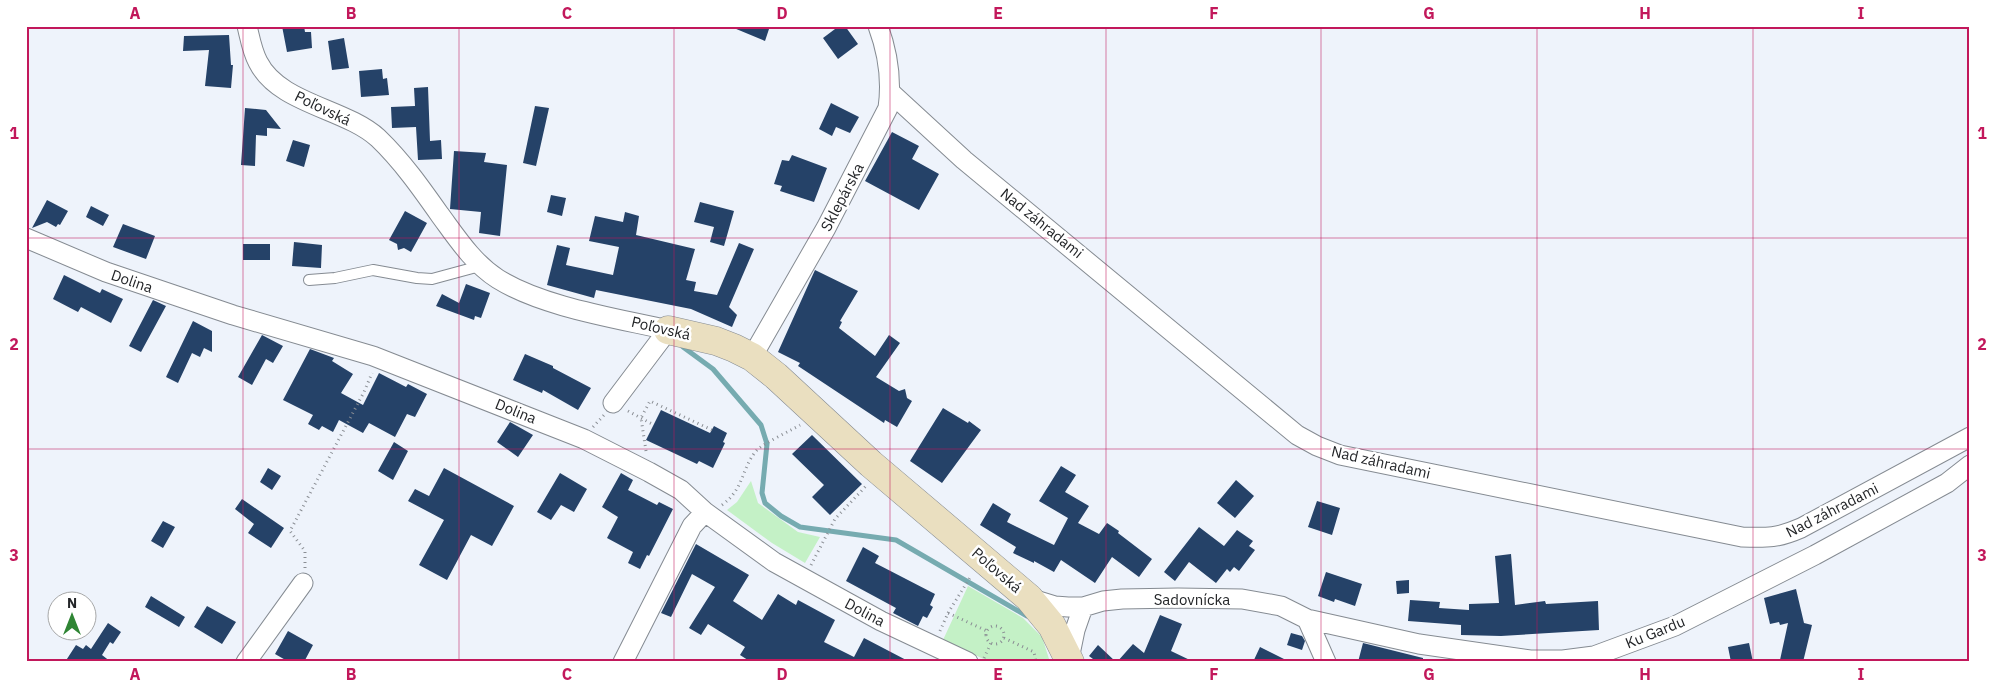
<svg xmlns="http://www.w3.org/2000/svg" width="1996" height="688" font-family="'IBM Plex Sans',sans-serif">
  <style>
    .green { fill: #c4f1c6 }
    .lines { fill: none; stroke-linecap: round; stroke-linejoin: round }
    .stream { stroke: #76abb0; stroke-width: 5 }
    .building { fill: #254268 }
    .lane-casing { stroke: #858b92; stroke-width: 12 }
    .street-casing { stroke: #858b92; stroke-width: 21 }
    .secondary-casing { stroke: #858b92; stroke-width: 29 }
    .path { stroke: #8a8e94; stroke-width: 3; stroke-dasharray: 1 4; stroke-linecap: butt }
    .lane { stroke: #fff; stroke-width: 10 }
    .street { stroke: #fff; stroke-width: 19 }
    .secondary { stroke: #eadfc0; stroke-width: 28 }
    .grid { fill: none; stroke: #c2185b; stroke-width: 1; stroke-opacity: 0.55 }
    .labels { text-anchor: middle; dominant-baseline: central; stroke-width: 5; stroke-linejoin: round; paint-order: stroke }
    .street-label { font-size: 15px; fill: #232528; stroke: #fff }
    .neatline { fill: none; stroke: #c2185b; stroke-width: 2 }
    .grid-label { font-size: 16px; text-anchor: middle; font-weight: bold; fill: #c2185b }
  </style>
  <rect width="100%" height="100%" fill="#eef3fb"/>
  <!-- green -->
  <path class="green" d="M 751,481 L 758,503 L 798,532 L 820,537 L 805,563 L 772,543 L 727,510 L 737,502 Z
    M 968,586 L 1023,618 L 1042,637 L 1050,662 L 990,662 L 943,640 Z"/>
  <g class="lines">
    <!-- stream -->
    <path class="stream" d="M 683,347 L 713,369 L 761,425 L 767,444 L 762,493 L 765,503 L 781,516 L 800,527 L 896,540 L 1027,616"/>
  </g>
  <!-- building -->
  <path class="building" d="M 282,26 L 304,26 L 305,32 L 311,32 L 312,48 L 287,52 Z
    M 729,26 L 770,26 L 765,41 Z
    M 839,26 L 845,26 L 858,44 L 838,59 L 823,38 Z
    M 229,35 L 231,65 L 233,65 L 231,88 L 205,86 L 209,50 L 183,51 L 184,36 Z
    M 344,38 L 349,68 L 332,70 L 328,41 Z
    M 382,69 L 383,79 L 387,78 L 389,95 L 361,97 L 359,71 Z
    M 428,87 L 430,141 L 441,140 L 442,159 L 418,160 L 416,127 L 392,128 L 391,107 L 415,106 L 414,88 Z
    M 831,103 L 859,117 L 850,133 L 836,127 L 832,136 L 819,129 Z
    M 535,106 L 549,108 L 536,166 L 523,163 Z
    M 245,108 L 266,110 L 281,129 L 267,128 L 267,136 L 256,135 L 255,166 L 241,165 Z
    M 892,132 L 919,146 L 912,159 L 939,174 L 919,210 L 865,181 Z
    M 293,140 L 310,145 L 304,167 L 286,161 Z
    M 454,151 L 486,153 L 484,162 L 507,165 L 500,236 L 479,233 L 481,212 L 450,209 Z
    M 792,155 L 827,168 L 814,202 L 780,191 L 782,186 L 774,184 L 782,160 L 789,161 Z
    M 551,195 L 566,198 L 562,216 L 547,212 Z
    M 47,200 L 68,211 L 60,225 L 58,224 L 56,227 L 47,222 L 32,228 Z
    M 700,202 L 734,211 L 724,246 L 710,242 L 714,227 L 694,222 Z
    M 91,206 L 109,215 L 103,226 L 86,217 Z
    M 405,211 L 427,223 L 411,252 L 404,248 L 398,250 L 397,244 L 389,240 Z
    M 625,212 L 639,216 L 636,235 L 695,249 L 686,280 L 696,282 L 694,291 L 717,295 L 739,243 L 754,249 L 729,307 L 737,315 L 732,327 L 691,309 L 596,290 L 594,298 L 547,285 L 557,245 L 570,248 L 566,265 L 613,275 L 619,247 L 589,241 L 595,216 L 623,222 Z
    M 123,224 L 155,236 L 146,259 L 113,247 Z
    M 294,242 L 322,245 L 321,268 L 292,266 Z
    M 243,244 L 270,244 L 270,260 L 243,260 Z
    M 815,270 L 858,291 L 840,321 L 842,322 L 839,328 L 875,356 L 889,335 L 900,343 L 876,377 L 899,391 L 905,389 L 907,398 L 912,401 L 897,427 L 885,420 L 884,423 L 798,366 L 800,363 L 778,352 Z
    M 64,275 L 100,293 L 102,289 L 123,299 L 111,323 L 81,307 L 78,312 L 53,299 Z
    M 466,284 L 490,293 L 481,318 L 475,316 L 474,320 L 436,306 L 442,294 L 459,303 Z
    M 153,300 L 166,306 L 141,352 L 129,346 Z
    M 193,321 L 212,331 L 212,352 L 204,348 L 200,357 L 192,353 L 178,383 L 166,377 Z
    M 262,335 L 283,346 L 273,363 L 266,359 L 252,385 L 238,377 Z
    M 310,349 L 334,358 L 332,361 L 353,374 L 341,393 L 363,405 L 379,373 L 406,387 L 408,384 L 427,394 L 415,417 L 407,414 L 395,437 L 369,423 L 363,433 L 339,420 L 333,432 L 322,426 L 319,430 L 308,424 L 313,415 L 283,400 Z
    M 525,354 L 553,366 L 553,368 L 591,388 L 578,410 L 543,390 L 542,393 L 513,380 Z
    M 943,408 L 968,423 L 969,421 L 981,430 L 942,483 L 910,461 Z
    M 661,410 L 710,433 L 714,426 L 727,433 L 723,442 L 725,443 L 713,468 L 699,461 L 697,464 L 646,440 Z
    M 510,422 L 533,435 L 518,457 L 497,442 Z
    M 812,435 L 862,484 L 830,515 L 812,497 L 824,485 L 792,454 Z
    M 394,442 L 408,451 L 393,480 L 378,471 Z
    M 1061,466 L 1076,475 L 1065,492 L 1089,506 L 1078,523 L 1099,534 L 1107,523 L 1119,531 L 1118,533 L 1152,559 L 1139,577 L 1112,557 L 1095,583 L 1061,560 L 1054,572 L 1034,561 L 1034,563 L 1013,553 L 1016,547 L 980,525 L 993,503 L 1011,514 L 1007,522 L 1054,545 L 1068,518 L 1039,501 Z
    M 268,468 L 281,476 L 272,490 L 260,482 Z
    M 444,468 L 514,506 L 492,546 L 471,535 L 447,580 L 419,565 L 444,520 L 408,501 L 415,489 L 429,496 Z
    M 560,473 L 587,489 L 574,512 L 561,505 L 551,520 L 537,512 Z
    M 621,473 L 633,480 L 628,490 L 657,505 L 659,502 L 673,509 L 649,556 L 647,555 L 640,569 L 628,563 L 633,552 L 607,538 L 618,517 L 602,507 Z
    M 1236,480 L 1254,496 L 1235,518 L 1217,503 Z
    M 242,499 L 284,528 L 271,548 L 248,533 L 254,524 L 235,509 Z
    M 1317,501 L 1340,508 L 1332,535 L 1308,527 Z
    M 163,521 L 175,527 L 163,548 L 151,541 Z
    M 1199,527 L 1224,546 L 1237,530 L 1253,541 L 1249,546 L 1255,550 L 1239,571 L 1234,567 L 1230,572 L 1227,569 L 1216,583 L 1189,562 L 1175,581 L 1164,572 Z
    M 696,544 L 749,575 L 733,601 L 762,620 L 778,594 L 796,605 L 798,600 L 835,620 L 824,642 L 854,657 L 864,638 L 910,662 L 751,662 L 740,655 L 745,647 L 708,624 L 701,635 L 689,628 L 715,587 L 692,574 L 671,617 L 661,613 Z
    M 863,547 L 879,556 L 875,563 L 935,594 L 930,605 L 933,607 L 927,618 L 923,616 L 918,626 L 893,613 L 896,608 L 846,581 Z
    M 1511,554 L 1515,605 L 1545,601 L 1546,604 L 1598,601 L 1599,630 L 1501,636 L 1461,635 L 1461,625 L 1408,621 L 1410,600 L 1440,602 L 1439,608 L 1469,610 L 1469,604 L 1499,603 L 1495,556 Z
    M 1326,572 L 1362,584 L 1355,606 L 1335,599 L 1334,602 L 1318,596 Z
    M 1409,580 L 1409,593 L 1397,594 L 1396,581 Z
    M 1796,589 L 1804,623 L 1812,625 L 1803,662 L 1780,660 L 1788,623 L 1780,625 L 1779,622 L 1770,624 L 1764,598 Z
    M 151,596 L 185,617 L 179,627 L 145,607 Z
    M 207,606 L 236,622 L 222,644 L 194,627 Z
    M 1160,615 L 1182,624 L 1171,651 L 1194,662 L 1117,662 L 1133,644 L 1144,653 Z
    M 108,623 L 121,632 L 113,644 L 110,642 L 102,655 L 111,662 L 65,662 L 76,645 L 83,649 L 86,645 L 91,649 Z
    M 288,631 L 313,645 L 304,662 L 289,662 L 275,654 Z
    M 1291,633 L 1302,636 L 1305,641 L 1302,650 L 1287,645 Z
    M 1363,643 L 1423,658 L 1423,662 L 1358,662 Z
    M 1749,643 L 1753,662 L 1731,662 L 1728,647 Z
    M 1098,645 L 1116,662 L 1097,662 L 1089,656 Z
    M 1260,647 L 1290,662 L 1253,662 Z"/>
  <g class="lines">
    <!-- lane casing -->
    <g class="lane-casing">
      <path id="lane" d="M 309,280 L 335,278 L 373,270 L 417,278 L 432,279 L 480,266"/>
    </g>
    <!-- street casing -->
    <g class="street-casing">
      <path id="street" d="M 247,26 C 250,38 252,51 258,62 C 279,104 345,108 378,138 C 402,161 421,188 440,215 C 457,238 473,263 498,279 C 543,307 616,318 668,330 L 613,403
        M 890,92 L 964,160 L 1297,435 L 1317,446 L 1340,455 L 1742,537 C 1768,538 1778,538 1801,528 L 1970,437
        M 26,238 L 106,272 L 233,315 L 373,356 L 584,439 L 649,472 L 681,490 L 705,512 L 774,562 L 881,621 L 968,662
        M 752,357 L 826,228 L 888,108 C 892,80 888,53 878,26
        M 1029,598 L 1055,606 L 1068,607 L 1083,607 L 1103,601 L 1122,599 L 1178,598 L 1242,599 L 1281,606 L 1307,619 L 1326,662
        M 1307,619 L 1419,644 L 1530,660 L 1563,660 L 1594,656 L 1675,626 L 1815,555 L 1947,483 L 1970,465
        M 1069,659 L 1075,630 L 1083,607
        M 246,662 L 303,583
        M 623,662 L 692,526 L 705,512"/>
    </g>
    <!-- secondary casing -->
    <g class="secondary-casing">
      <path id="secondary" d="M 668,330 L 716,341 L 734,348 L 752,357 L 776,376 L 871,464 L 1029,598 L 1052,626 L 1070,662"/>
    </g>
    <!-- path -->
    <path class="path" d="M 628,411 L 654,425
      M 593,427 L 604,415
      M 646,451 L 641,418 L 650,401 L 712,430
      M 722,505 C 745,488 741,468 757,450 C 764,443 790,431 800,425
      M 811,565 L 835,519 L 866,486
      M 305,568 L 305,551 L 290,531 L 364,392 L 372,373
      M 948,613 L 971,576
      M986 635a9 9 0 1 1 18 0a9 9 0 1 1-18 0Z
      M 940,631 L 948,613 L 987,631
      M 1004,638 L 1034,652 L 1036,662
      M 984,658 L 991,643"/>
    <!-- lane -->
    <use href="#lane" class="lane"/>
    <!-- street -->
    <use href="#street" class="street"/>
    <!-- secondary -->
    <use href="#secondary" class="secondary"/>
  </g>
  <!-- grid -->
  <path class="grid" d="M 243,26 L 243,662M 459,26 L 459,662M 674,26 L 674,662M 890,26 L 890,662M 1106,26 L 1106,662M 1321,26 L 1321,662M 1537,26 L 1537,662M 1753,26 L 1753,662M 26,238 L 1970,238M 26,449 L 1970,449"/>
  <g class="labels">
    <!-- street labels -->
    <g class="street-label">
      <text transform="translate(323 108) rotate(26)">Poľovská</text>
      <text transform="translate(842 197) rotate(-62)">Sklepárska</text>
      <text transform="translate(1042 223) rotate(39)">Nad záhradami</text>
      <text transform="translate(132 281) rotate(19)">Dolina</text>
      <text transform="translate(661 328) rotate(13)">Poľovská</text>
      <text transform="translate(516 411) rotate(22)">Dolina</text>
      <text transform="translate(1381 462) rotate(13)">Nad záhradami</text>
      <text transform="translate(1832 510) rotate(-27)">Nad záhradami</text>
      <text transform="translate(997 570) rotate(41)">Poľovská</text>
      <text x="1192" y="599">Sadovnícka</text>
      <text transform="translate(865 612) rotate(28)">Dolina</text>
      <text transform="translate(1655 632) rotate(-22)">Ku Gardu</text>
    </g>
  </g>
  <!-- border -->
  <rect width="1996" height="688" fill="none" stroke="#ffffff" stroke-width="55"/>
  <!-- north arrow -->
  <g transform="translate(72 616)"><circle r="24" fill="#ffffff" stroke="#a7a8a9"/>
  <path d="M0-4L9 19L0 12L-9 19Z" fill="#2f8534"/>
  <text y="-8" font-size="14" font-weight="bold" text-anchor="middle" fill="#232528">N</text>
  </g>
  <rect x="28" y="28" width="1940" height="632" class="neatline"/>
  <g class="grid-label">
    <text x="135" y="19">A</text>
    <text x="351" y="19">B</text>
    <text x="567" y="19">C</text>
    <text x="782" y="19">D</text>
    <text x="998" y="19">E</text>
    <text x="1214" y="19">F</text>
    <text x="1429" y="19">G</text>
    <text x="1645" y="19">H</text>
    <text x="1861" y="19">I</text>
    <text x="14" y="139">1</text>
    <text x="1982" y="139">1</text>
    <text x="14" y="350">2</text>
    <text x="1982" y="350">2</text>
    <text x="14" y="561">3</text>
    <text x="1982" y="561">3</text>
    <text x="135" y="680">A</text>
    <text x="351" y="680">B</text>
    <text x="567" y="680">C</text>
    <text x="782" y="680">D</text>
    <text x="998" y="680">E</text>
    <text x="1214" y="680">F</text>
    <text x="1429" y="680">G</text>
    <text x="1645" y="680">H</text>
    <text x="1861" y="680">I</text>
  </g>
</svg>
